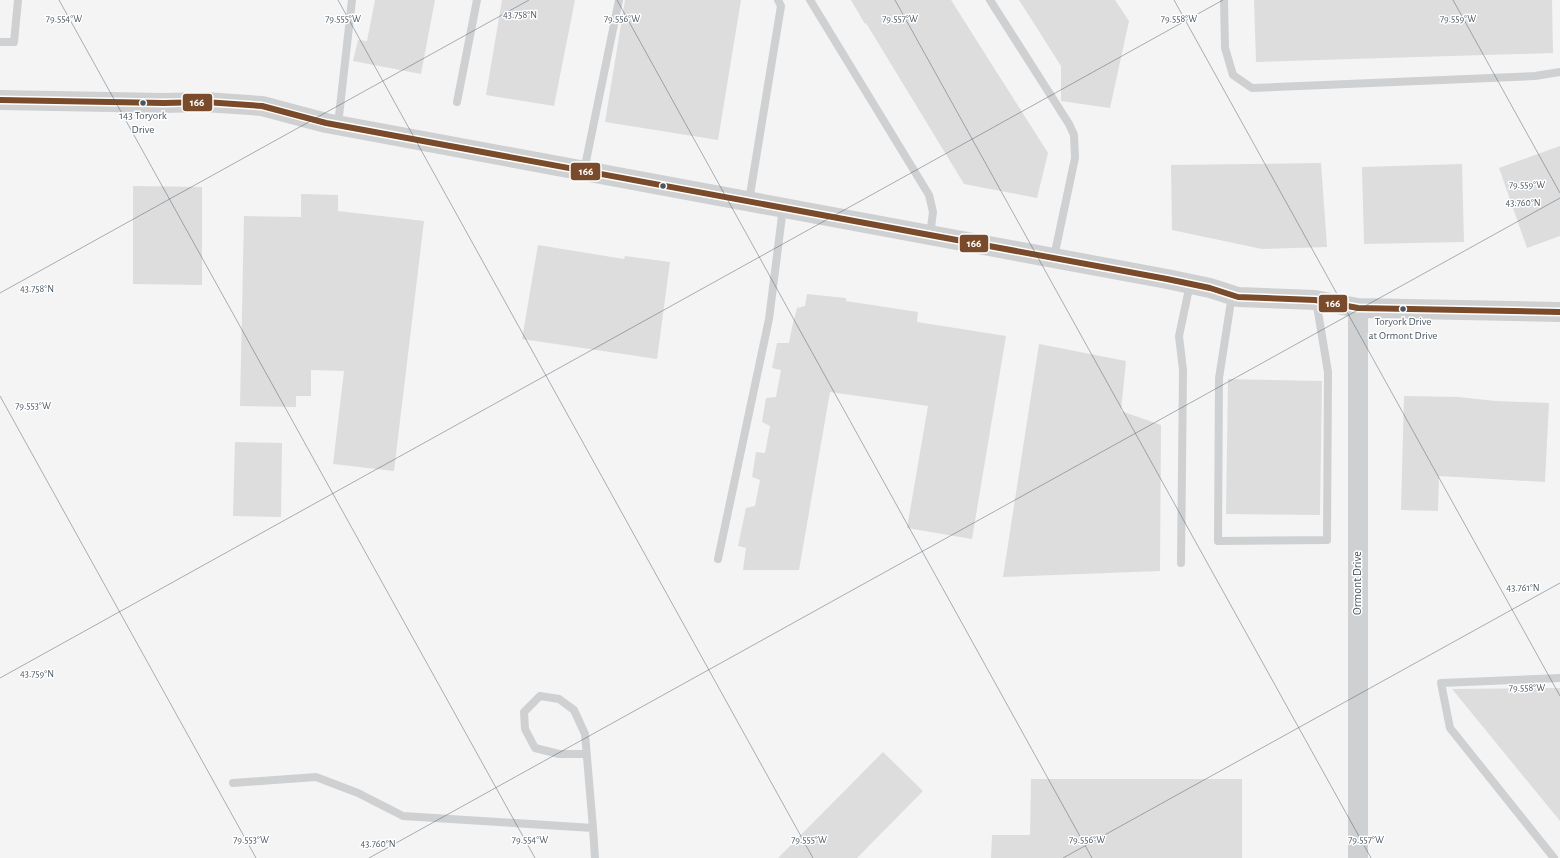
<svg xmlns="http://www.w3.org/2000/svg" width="1560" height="858" font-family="'Alegreya Sans',sans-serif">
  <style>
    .building { fill: #ddddde }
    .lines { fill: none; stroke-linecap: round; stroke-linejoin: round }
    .service { stroke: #ced0d2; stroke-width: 8 }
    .tertiary { stroke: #ced0d2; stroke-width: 20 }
    .bus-1-casing { stroke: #fff; stroke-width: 9 }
    .bus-1 { stroke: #7a4b2a; stroke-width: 6 }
    .ticks { fill: none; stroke: #4a5661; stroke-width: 1; stroke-opacity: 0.45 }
    .bus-dot { fill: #4a5661; stroke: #fff; stroke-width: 1.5 }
    .labels { text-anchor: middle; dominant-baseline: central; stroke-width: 3; stroke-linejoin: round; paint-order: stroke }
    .bus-label { font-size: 11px; fill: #4a5661; stroke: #fff }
    .street-label { font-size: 12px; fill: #4a5661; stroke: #fff }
    .ticks-label { font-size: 10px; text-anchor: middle; fill: #4a5661; stroke: #fff; stroke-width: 3; stroke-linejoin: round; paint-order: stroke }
    .line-badge { stroke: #fff; stroke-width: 1.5 }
    .badge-label { font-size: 11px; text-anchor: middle; font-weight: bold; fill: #fff }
  </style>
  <rect width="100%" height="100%" fill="#f4f4f4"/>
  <!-- building -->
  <path class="building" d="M 375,0 L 435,0 L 421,74 L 353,61 L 358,40 L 367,41 Z
    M 502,0 L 575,0 L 554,106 L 486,95 Z
    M 625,0 L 741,0 L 718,140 L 605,122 Z
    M 851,0 L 951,0 L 1048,153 L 1037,198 L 964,184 L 866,23 L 865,24 Z
    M 1019,0 L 1115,0 L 1129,21 L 1110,108 L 1061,101 L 1061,66 Z
    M 1254,0 L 1552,0 L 1553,53 L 1256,62 Z
    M 1560,146 L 1560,236 L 1527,248 L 1499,168 Z
    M 1321,163 L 1327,247 L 1262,249 L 1172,230 L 1171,165 Z
    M 1462,164 L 1464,242 L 1364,244 L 1362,167 Z
    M 133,186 L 202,187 L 202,285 L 133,284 Z
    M 301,194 L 338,195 L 338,211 L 424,221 L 394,471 L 333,464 L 344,371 L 311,370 L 311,396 L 296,396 L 296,407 L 240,406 L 244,216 L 301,217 Z
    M 538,245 L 624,259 L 625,256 L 670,262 L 657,359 L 522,339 Z
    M 807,294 L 846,298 L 846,301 L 918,312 L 917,322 L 1006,336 L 972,539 L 907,528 L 928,406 L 830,392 L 799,570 L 743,570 L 746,548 L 738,546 L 746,508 L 755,506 L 760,480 L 752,477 L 756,452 L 765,453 L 770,426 L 762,422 L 766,398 L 776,397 L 781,370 L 772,368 L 777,343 L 789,343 L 792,327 L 797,308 L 805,306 Z
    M 1039,344 L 1126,361 L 1121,411 L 1161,425 L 1160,571 L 1003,577 Z
    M 1228,379 L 1322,381 L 1320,515 L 1226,514 Z
    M 1404,396 L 1458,397 L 1496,401 L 1549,403 L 1545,482 L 1439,476 L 1438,511 L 1401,510 Z
    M 235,442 L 282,443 L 281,517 L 233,516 Z
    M 1560,688 L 1560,821 L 1452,689 Z
    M 883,752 L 923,791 L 857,858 L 778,858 Z
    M 1031,779 L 1242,779 L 1242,858 L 991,858 L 992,835 L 1030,835 Z"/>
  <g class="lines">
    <!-- service -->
    <path class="service" d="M 810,0 L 929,195 L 933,212 L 930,235
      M 990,0 L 1069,124 L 1074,135 L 1075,158 L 1054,257
      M 1224,0 L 1225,48 L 1233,75 L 1252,88 L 1535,76 L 1560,72
      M 0,42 L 14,42 L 18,0
      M 457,102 L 477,0
      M 338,125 L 352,0
      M 584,171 L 619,0
      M 749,201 L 781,6 L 778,0
      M 1232,295 L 1219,378 L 1218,541 L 1327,540 L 1328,372 L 1316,300
      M 718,559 L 769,319 L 783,208
      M 1181,563 L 1183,370 L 1179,336 L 1190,284
      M 586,754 L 559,754 L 535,748 L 525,729 L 524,712 L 540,696 L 559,699 L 574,710 L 585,734 L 593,828
      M 233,783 L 316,777 L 358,793 L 403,816 L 593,828 L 595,858
      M 1554,858 L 1450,728 L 1441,683 L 1560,678"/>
    <!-- tertiary -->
    <path class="tertiary" d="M 0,100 L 164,103 L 205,102 L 262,106 L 326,123 L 1167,279 L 1210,288 L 1238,297 L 1315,300 L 1358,308 L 1560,312
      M 1358,858 L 1358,308"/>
    <!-- bus-1 casing -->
    <g class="bus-1-casing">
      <path id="bus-1" d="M 0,100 L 164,103 L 205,102 L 262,106 L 326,123 L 1167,279 L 1210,288 L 1238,297 L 1315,300 L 1358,308 L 1560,312"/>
    </g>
    <!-- bus-1 -->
    <use href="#bus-1" class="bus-1"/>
  </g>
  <!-- ticks -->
  <path class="ticks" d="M 59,0 L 535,858M 338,0 L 813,858M 617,0 L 1092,858M 895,0 L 1371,858M 1174,0 L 1560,696M 1453,0 L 1560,193M 0,293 L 529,0M 0,396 L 256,858M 0,678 L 1223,0M 369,858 L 1560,198M 1063,858 L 1560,583"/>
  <!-- markers -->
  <g class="bus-dot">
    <circle cx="143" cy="103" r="3.5"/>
    <circle cx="663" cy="186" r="3.5"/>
    <circle cx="1403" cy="309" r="3.5"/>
  </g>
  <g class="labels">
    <!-- bus labels -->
    <g class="bus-label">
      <text x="143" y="115">143 Toryork<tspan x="143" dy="14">Drive</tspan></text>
      <text x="1403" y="321">Toryork Drive<tspan x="1403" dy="14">at Ormont Drive</tspan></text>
    </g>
    <!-- street labels -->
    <g class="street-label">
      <text transform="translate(1357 583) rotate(-90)">Ormont Drive</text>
    </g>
  </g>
  <g class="ticks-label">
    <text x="520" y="18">43.758°N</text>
    <text x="64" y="22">79.554°W</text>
    <text x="343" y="22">79.555°W</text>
    <text x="622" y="22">79.556°W</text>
    <text x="900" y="22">79.557°W</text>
    <text x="1179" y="22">79.558°W</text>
    <text x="1458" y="22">79.559°W</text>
    <text x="1527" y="188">79.559°W</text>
    <text x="1523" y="206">43.760°N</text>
    <text x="37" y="292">43.758°N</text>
    <text x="33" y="409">79.553°W</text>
    <text x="1523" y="591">43.761°N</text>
    <text x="37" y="677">43.759°N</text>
    <text x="1527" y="691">79.558°W</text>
    <text x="251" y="843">79.553°W</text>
    <text x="530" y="843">79.554°W</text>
    <text x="809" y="843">79.555°W</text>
    <text x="1087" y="843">79.556°W</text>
    <text x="1366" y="843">79.557°W</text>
    <text x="378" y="847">43.760°N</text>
  </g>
  <g class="line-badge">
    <rect x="182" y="93" width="31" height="19" rx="4" fill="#7a4b2a"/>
    <rect x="570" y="162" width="31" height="19" rx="4" fill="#7a4b2a"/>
    <rect x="959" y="234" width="30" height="19" rx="4" fill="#7a4b2a"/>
    <rect x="1318" y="294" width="30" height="19" rx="4" fill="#7a4b2a"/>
  </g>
  <g class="badge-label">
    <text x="197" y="106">166</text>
    <text x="586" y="175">166</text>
    <text x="974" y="247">166</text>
    <text x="1333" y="307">166</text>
  </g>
</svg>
